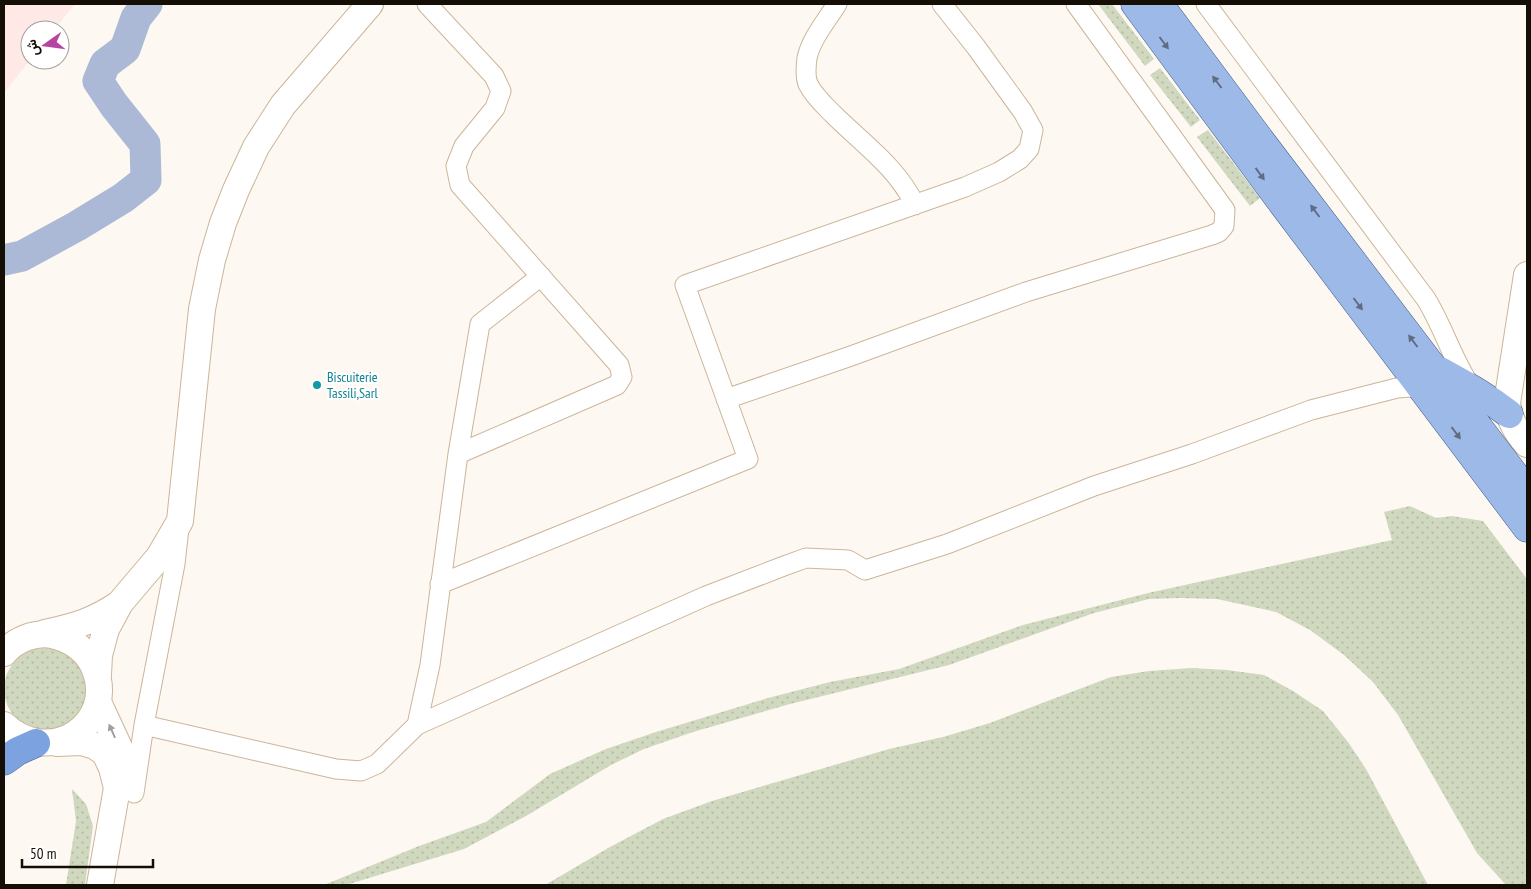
<svg xmlns="http://www.w3.org/2000/svg" width="1531" height="889" font-family="'PT Sans Narrow',Vazirmatn,sans-serif">
  <style>
    .education { fill: #ffe9e7 }
    .grass { fill: url(#grass-dots) }
    .lines { fill: none; stroke-linecap: round; stroke-linejoin: round }
    .river { stroke: #abb9d7; stroke-width: 31 }
    .minor-casing { stroke: #ccb599; stroke-width: 21 }
    .secondary-casing { stroke: #ccb599; stroke-width: 28 }
    .primary-casing { stroke: #425f8d; stroke-width: 29 }
    .trunk-casing { stroke: #425f8d; stroke-width: 29 }
    .minor { stroke: #fff; stroke-width: 19 }
    .secondary { stroke: #fff; stroke-width: 26 }
    .primary { stroke: #9db9e7; stroke-width: 28 }
    .trunk { stroke: #7ca2df; stroke-width: 28 }
    .oneway { fill: #606c81 }
    .oneway2 { fill: #a19f9b }
    .culture-dot { fill: #0f9aa8; stroke: #fff; stroke-width: 2 }
    .labels { text-anchor: middle; dominant-baseline: central; stroke-width: 4.5; stroke-linejoin: round; paint-order: stroke }
    .culture-label { font-size: 14px; fill: #0d838f; stroke: #fff; text-anchor: start }
  </style>
  <defs>
    <pattern id="grass-dots" width="8" height="8" patternUnits="userSpaceOnUse" patternTransform="scale(1.25)"><rect width="8" height="8" fill="#d0d9bf"/><path d="M2 2h.1M6 6h.1" fill="none" stroke="#b2b9a2" stroke-width="1.8" stroke-linecap="round"/></pattern>
  </defs>
  <rect width="100%" height="100%" fill="#fdf8f2"/>
  <!-- education -->
  <path class="education" d="M 4,4 L 75,4 L 54,30 L 30,30 L 30,60 L 4,93 Z"/>
  <!-- grass -->
  <path class="grass" d="M 1098,4 L 1112,4 L 1154,59 L 1145,66 Z
    M 1160,68 L 1200,120 L 1191,127 L 1150,75 Z
    M 1208,130 L 1260,198 L 1250,206 L 1197,137 Z
    M 1410,506 L 1436,518 L 1452,516 L 1483,521 L 1527,579 L 1527,885 L 1506,885 L 1477,853 L 1398,715 L 1373,682 L 1344,655 L 1310,630 L 1276,612 L 1217,599 L 1180,598 L 1149,599 L 1094,613 L 949,665 L 790,704 L 693,732 L 644,749 L 611,765 L 526,816 L 464,849 L 346,885 L 324,885 L 419,846 L 486,822 L 550,774 L 606,749 L 656,732 L 768,698 L 830,682 L 899,669 L 1023,625 L 1148,593 L 1392,540 L 1384,512 Z
    M4 689a41 41 0 1 1 82 0a41 41 0 1 1-82 0Z
    M 1192,668 L 1227,670 L 1264,675 L 1293,691 L 1323,711 L 1348,742 L 1366,769 L 1428,885 L 545,885 L 610,847 L 663,819 L 712,801 L 889,749 L 943,737 L 990,723 L 1111,677 L 1149,671 Z
    M 72,789 L 86,804 L 93,826 L 85,885 L 66,885 L 76,821 Z"/>
  <g class="lines">
    <!-- river -->
    <path class="river" d="M 4,260 L 22,256 L 77,226 L 123,198 L 146,180 L 145,144 L 114,105 L 98,81 L 105,64 L 125,49 L 136,18 L 147,4"/>
    <!-- minor casing -->
    <g class="minor-casing">
      <path id="minor" d="M 427,4 L 494,76 L 501,91 L 495,108 L 464,146 L 456,166 L 460,185 L 619,365 L 622,377 L 617,385 L 458,454
        M 837,4 C 827,20 811,39 807,58 C 806,66 805,77 808,84 C 814,96 824,105 833,114 C 862,143 897,167 915,205
        M 1206,4 L 1426,299 C 1444,328 1452,359 1471,387
        M 726,399 L 851,356 L 1026,292 L 1212,235 L 1219,232 L 1224,226 L 1225,210 L 1076,4
        M 440,584 L 748,459 L 685,285 L 965,187 L 999,172 L 1020,159 L 1029,149 L 1033,130 L 1023,112 L 976,47 L 942,4
        M 144,725 L 336,769 L 361,771 L 377,764 L 417,725 L 706,596 L 784,566 L 806,558 L 848,560 L 865,570 L 947,544 L 1094,486 L 1192,454 L 1311,410 L 1397,388 L 1411,387 L 1423,390
        M 417,725 L 430,665 L 458,454 L 480,324 L 541,276
        M 134,793 L 144,725 L 175,564 L 179,528"/>
    </g>
    <!-- secondary casing -->
    <g class="secondary-casing">
      <path id="secondary" d="M 1527,275 L 1507,403 C 1509,419 1516,432 1527,444
        M 45,633 C 76,626 92,622 119,604
        M 4,653 C 15,640 34,632 52,635 C 69,639 85,648 93,665 C 120,723 50,769 4,725
        M 98,675 L 99,655 L 106,629 L 120,603 L 159,557 L 180,521 L 202,309 L 212,260 L 223,223 L 236,190 L 256,147 L 283,105 L 370,4
        M 98,702 L 129,769
        M 57,743 L 82,742 L 95,746 L 105,753 L 112,768 L 117,788 L 100,885"/>
    </g>
    <!-- primary casing -->
    <g class="primary-casing">
      <path id="primary" d="M 1135,4 L 1276,195 L 1527,528
        M 1159,4 L 1261,141 L 1527,491
        M 1440,371 C 1465,385 1486,396 1509,414"/>
    </g>
    <!-- trunk casing -->
    <g class="trunk-casing">
      <path id="trunk" d="M 4,761 L 18,751 L 36,743"/>
    </g>
    <!-- minor -->
    <use href="#minor" class="minor"/>
    <!-- secondary -->
    <use href="#secondary" class="secondary"/>
    <!-- primary -->
    <use href="#primary" class="primary"/>
    <!-- trunk -->
    <use href="#trunk" class="trunk"/>
  </g>
  <!-- one-way arrows -->
  <defs><path id="oneway-solid" d="M-6-.8H1V-3.2L6.5 0L1 3.2V.8H-6Z" transform="scale(1.25)"/></defs>
  <g class="oneway">
    <use href="#oneway-solid" transform="translate(1164 43) rotate(53)"/>
    <use href="#oneway-solid" transform="translate(1217 82) rotate(-127)"/>
    <use href="#oneway-solid" transform="translate(1260 174) rotate(54)"/>
    <use href="#oneway-solid" transform="translate(1315 211) rotate(-127)"/>
    <use href="#oneway-solid" transform="translate(1358 304) rotate(53)"/>
    <use href="#oneway-solid" transform="translate(1413 341) rotate(-127)"/>
    <use href="#oneway-solid" transform="translate(1456 433) rotate(53)"/>
  </g>
  <use class="oneway2" href="#oneway-solid" transform="translate(112 731) rotate(-114)"/>
  <!-- markers -->
  <circle class="culture-dot" cx="317" cy="385" r="5"/>
  <g class="labels">
    <!-- culture labels -->
    <g class="culture-label">
      <text x="327" y="377">Biscuiterie<tspan x="327" dy="16">Tassili,Sarl</tspan></text>
    </g>
  </g>
  <!-- border -->
  <rect width="1531" height="889" fill="none" stroke="#150e04" stroke-width="10"/>
  <!-- north arrow -->
  <g transform="translate(45 45) rotate(256)"><circle r="24" fill="#ffffff" stroke="#a19f9b"/>
  <path d="M0-4L9 19L0 12L-9 19Z" fill="#b645a1"/>
  <text y="-8" font-size="14" font-weight="bold" text-anchor="middle" fill="#150e04">ش</text>
  </g>
  <!-- scale -->
  <path d="M22 859v8h131v-8" fill="none" stroke="#150e04" stroke-width="2.5"/>
  <text x="30" y="859" font-size="15" fill="#150e04" stroke="#ffffff" stroke-width="4" paint-order="stroke">50 m</text>
</svg>
